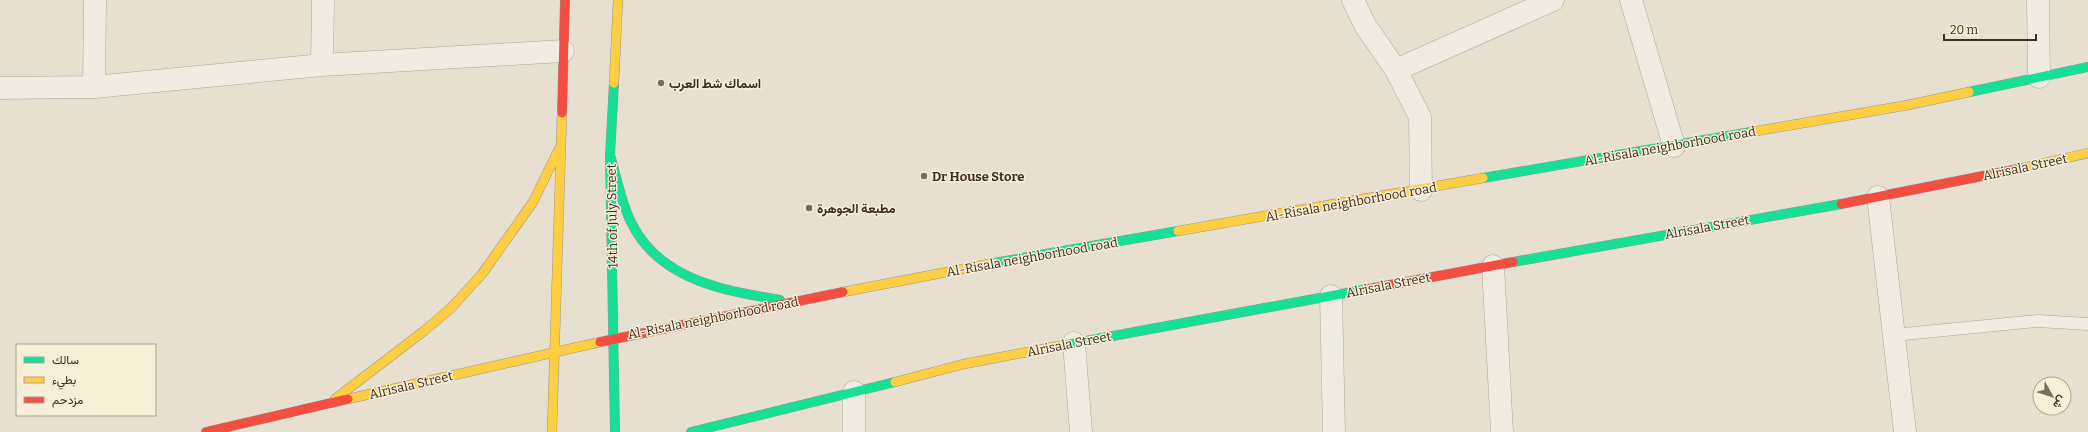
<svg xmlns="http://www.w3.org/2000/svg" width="2088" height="432" font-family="Bitter,Vazirmatn,serif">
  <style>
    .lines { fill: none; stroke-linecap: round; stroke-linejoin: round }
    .lane-casing { stroke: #ada599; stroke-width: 13 }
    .street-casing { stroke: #ada599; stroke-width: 23 }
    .fast-casing { stroke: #9c958a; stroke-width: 10 }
    .slow-casing { stroke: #9c958a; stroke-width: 10 }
    .jam-casing { stroke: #9c958a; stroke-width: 10 }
    .lane { stroke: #efebe3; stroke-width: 12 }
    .street { stroke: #efebe3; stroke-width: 22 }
    .fast { stroke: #16e098; stroke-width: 9 }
    .slow { stroke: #ffcf43; stroke-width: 9 }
    .jam { stroke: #f24e42; stroke-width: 9 }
    .poi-dot { fill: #786c5e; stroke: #f7eed8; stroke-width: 1.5 }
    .labels { text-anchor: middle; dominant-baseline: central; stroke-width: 3; stroke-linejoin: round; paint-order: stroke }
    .poi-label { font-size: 13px; font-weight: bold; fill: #3d2e20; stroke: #f7eed8; text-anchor: start }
    .street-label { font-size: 13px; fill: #3d2e20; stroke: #f7eed8 }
  </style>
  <rect width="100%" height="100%" fill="#e7e0d1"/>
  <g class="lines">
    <!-- lane casing -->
    <g class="lane-casing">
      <path id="lane" d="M 1894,335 L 2037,321 L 2088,324"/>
    </g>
    <!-- street casing -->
    <g class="street-casing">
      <path id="street" d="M 1353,0 L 1365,25 L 1396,70 L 1420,117 L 1421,190
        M 1631,0 L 1674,146
        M 2038,0 L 2039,77
        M 322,65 L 323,0
        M 1396,70 L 1553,0
        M 94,87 L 95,0
        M 0,88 L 94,87 L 322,65 L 563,51
        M 1878,197 L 1905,432
        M 1493,266 L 1502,432
        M 1331,296 L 1334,432
        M 1074,343 L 1081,432
        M 854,432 L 854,392"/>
    </g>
    <!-- fast casing -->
    <g class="fast-casing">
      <path id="fast" d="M 614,83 L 610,155 L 615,432
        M 1969,92 L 2088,67
        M 610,155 C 617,178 621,203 632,224 C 660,280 725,291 780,300
        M 1483,178 L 1751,132
        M 1513,262 L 1841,204
        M 994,263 L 1178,231
        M 1064,345 L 1368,289
        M 691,432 L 895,382"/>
    </g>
    <!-- slow casing -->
    <g class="slow-casing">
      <path id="slow" d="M 614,83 L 618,0
        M 1751,132 L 1908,105 L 1969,92
        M 2023,168 L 2088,153
        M 1178,231 L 1483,178
        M 843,292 L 994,263
        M 895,382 L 964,364 L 1064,345
        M 335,399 L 424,331 L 451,308 L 482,274 L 533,202 L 559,149
        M 348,399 L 600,342
        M 552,432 L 562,113"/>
    </g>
    <!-- jam casing -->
    <g class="jam-casing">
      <path id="jam" d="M 562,113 L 565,0
        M 1841,204 L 2023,168
        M 1368,289 L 1513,262
        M 600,342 L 843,292
        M 206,432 L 348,399"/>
    </g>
    <!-- lane -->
    <use href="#lane" class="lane"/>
    <!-- street -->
    <use href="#street" class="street"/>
    <!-- fast -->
    <use href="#fast" class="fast"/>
    <!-- slow -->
    <use href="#slow" class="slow"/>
    <!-- jam -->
    <use href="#jam" class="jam"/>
  </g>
  <!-- markers -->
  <g class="poi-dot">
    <circle cx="661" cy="83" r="4"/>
    <circle cx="924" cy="176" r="4"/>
    <circle cx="809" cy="208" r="4"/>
  </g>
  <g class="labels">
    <!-- poi labels -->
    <g class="poi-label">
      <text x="669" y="83">اسماك شط العرب</text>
      <text x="932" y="176">Dr House Store</text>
      <text x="817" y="208">مطبعة الجوهرة</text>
    </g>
    <!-- street labels -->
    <g class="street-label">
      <text transform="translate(1670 146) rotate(-10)">Al-Risala neighborhood road</text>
      <text transform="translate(2025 167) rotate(-12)">Alrisala Street</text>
      <text transform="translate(1351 202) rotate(-10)">Al-Risala neighborhood road</text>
      <text transform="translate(612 216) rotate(-91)">14th of July Street</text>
      <text transform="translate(1707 227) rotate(-10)">Alrisala Street</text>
      <text transform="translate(1032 257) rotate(-10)">Al-Risala neighborhood road</text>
      <text transform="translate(1388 285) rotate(-11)">Alrisala Street</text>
      <text transform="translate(713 318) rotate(-11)">Al-Risala neighborhood road</text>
      <text transform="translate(1069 344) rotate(-11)">Alrisala Street</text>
      <text transform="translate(411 385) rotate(-13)">Alrisala Street</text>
    </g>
  </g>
  <!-- legend -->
  <rect x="16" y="344" width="140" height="72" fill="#f7eed8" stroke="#ada18e"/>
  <rect x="24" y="357" width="20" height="6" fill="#16e098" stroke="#ada18e"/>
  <text x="52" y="364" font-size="12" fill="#3d2e20">سالك</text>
  <rect x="24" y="377" width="20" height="6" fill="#ffcf43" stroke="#ada18e"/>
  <text x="52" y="384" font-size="12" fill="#3d2e20">بطيء</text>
  <rect x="24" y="397" width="20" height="6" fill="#f24e42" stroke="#ada18e"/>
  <text x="52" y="404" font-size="12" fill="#3d2e20">مزدحم</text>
  <!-- north arrow -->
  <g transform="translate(2052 396) rotate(129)"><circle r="19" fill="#f7eed8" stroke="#ada18e"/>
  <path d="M0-3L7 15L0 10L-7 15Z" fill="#786c5e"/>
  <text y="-6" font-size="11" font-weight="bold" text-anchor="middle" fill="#3d2e20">ش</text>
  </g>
  <!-- scale -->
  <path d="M1944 34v6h92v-6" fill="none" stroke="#3d2e20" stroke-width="2"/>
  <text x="1950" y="34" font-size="12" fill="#3d2e20" stroke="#f7eed8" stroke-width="3" paint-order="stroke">20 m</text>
</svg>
